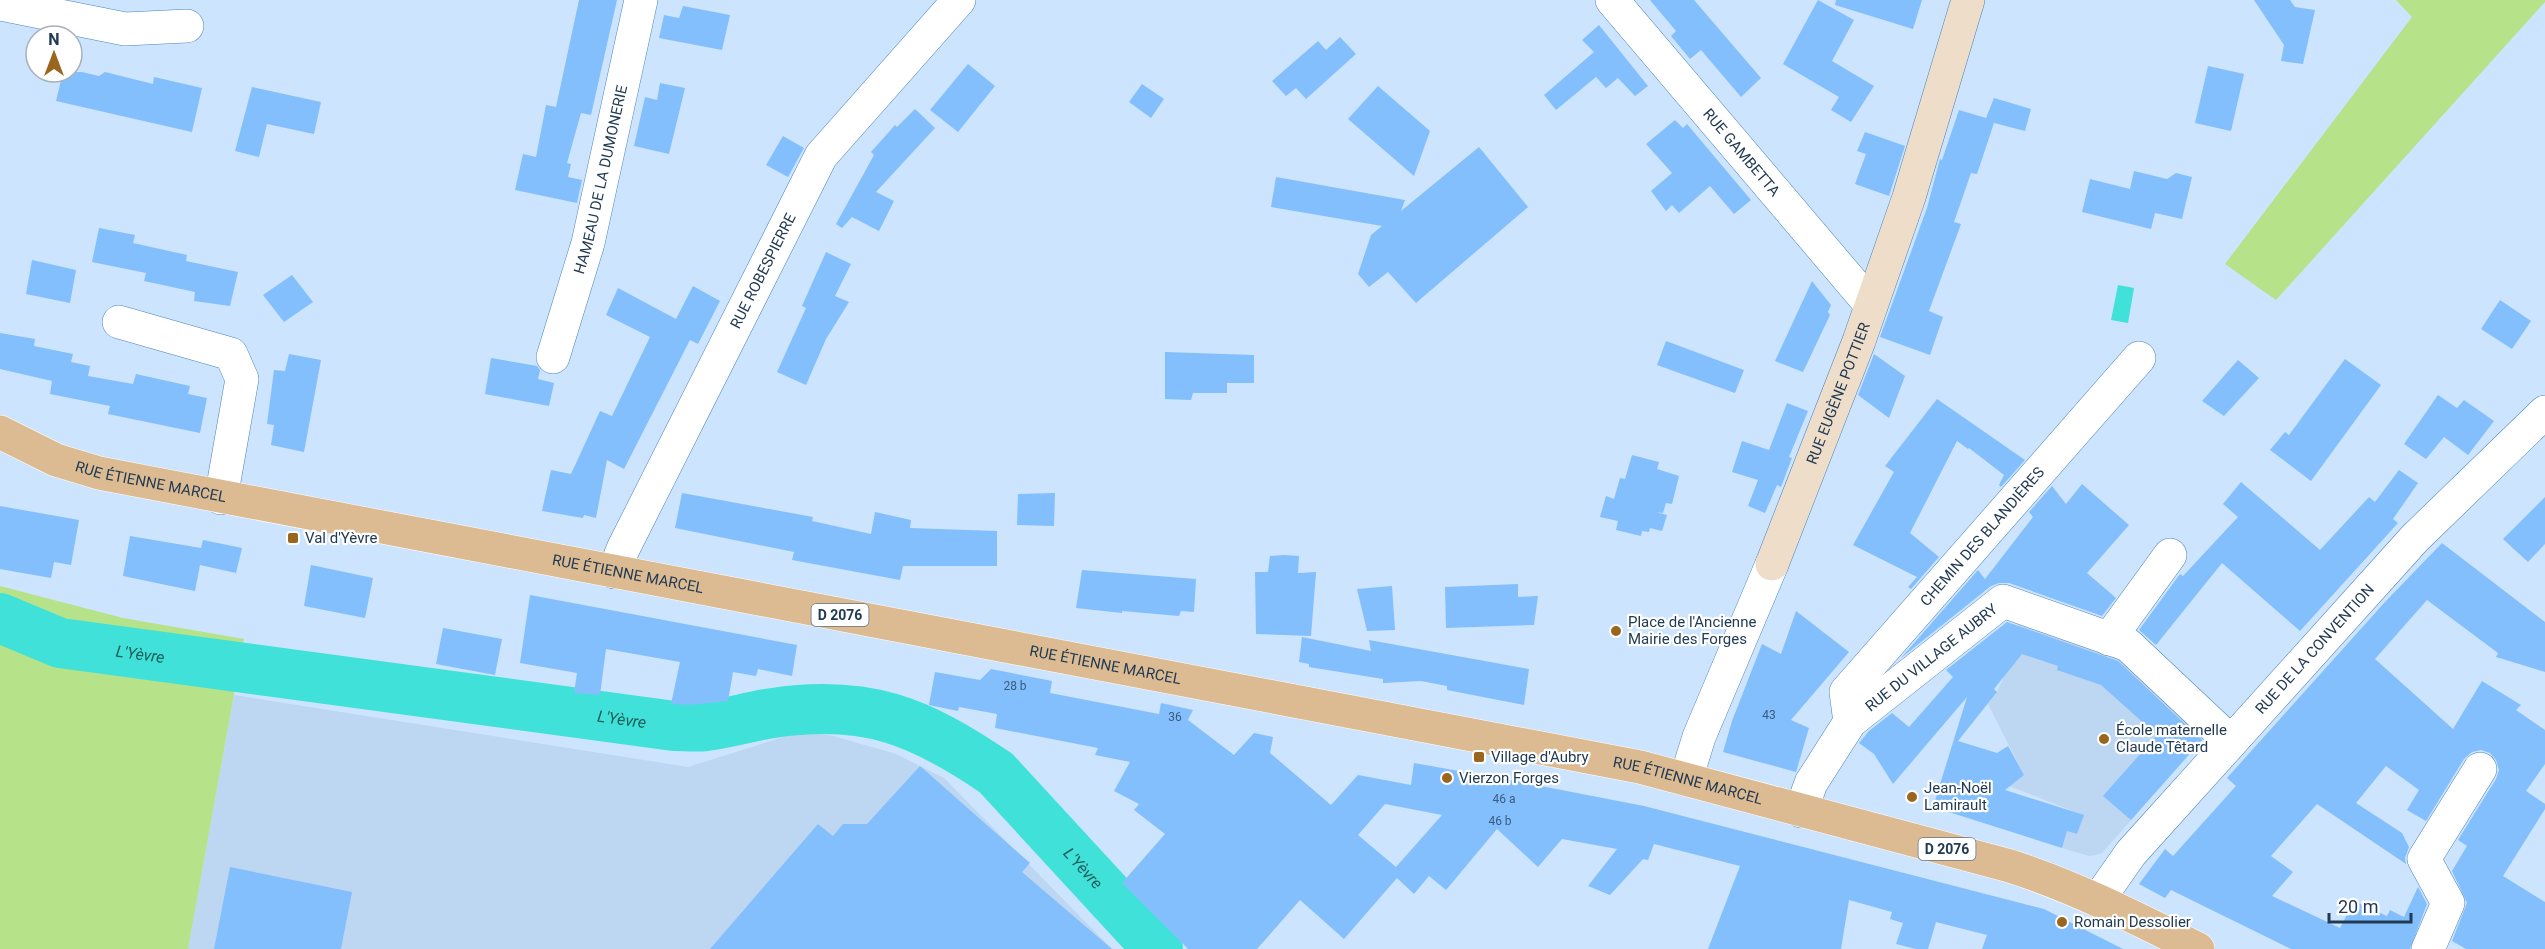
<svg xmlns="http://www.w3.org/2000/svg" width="2545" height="949" font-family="Roboto,sans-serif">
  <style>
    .built { fill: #bdd6f1 }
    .green { fill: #b6e289 }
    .water { fill: #40e1d9 }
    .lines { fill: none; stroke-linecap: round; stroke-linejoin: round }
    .river { stroke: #40e1d9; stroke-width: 50 }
    .building { fill: #83bffc; fill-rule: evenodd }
    .street-casing { stroke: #4a84bd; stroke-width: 34 }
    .secondary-casing { stroke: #4a84bd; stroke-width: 34 }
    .primary-casing { stroke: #fff; stroke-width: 34 }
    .street { stroke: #fff; stroke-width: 33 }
    .secondary { stroke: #eeddc8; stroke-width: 33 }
    .primary { stroke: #ddbb92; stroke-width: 33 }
    .poi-dot { fill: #9a651c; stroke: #fff; stroke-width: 2 }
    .labels { text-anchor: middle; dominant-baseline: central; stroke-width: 4.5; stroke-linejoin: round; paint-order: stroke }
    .number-label { font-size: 12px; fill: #3a5c7e }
    .shield { fill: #fff; stroke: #647687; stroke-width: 1.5 }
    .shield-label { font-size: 14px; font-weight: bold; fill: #223b54 }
    .street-label { font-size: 15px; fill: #223b54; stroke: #fff }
    .poi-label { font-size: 15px; fill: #223b54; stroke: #fff; text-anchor: start }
    .water-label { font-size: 16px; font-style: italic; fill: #1e5d5a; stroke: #fff }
  </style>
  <rect width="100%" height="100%" fill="#cce4fd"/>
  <!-- built -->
  <path class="built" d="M 2022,621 L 2120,656 L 2209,732 L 2102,853 L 2096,855 L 2089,856 L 2062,848 L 2067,831 L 2077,834 L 2082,820 L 2072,816 L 2073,811 L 2009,786 L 2024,775 L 1988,704 L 1997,692 L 2004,676 L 1987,663 Z
    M 234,695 L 688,767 L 803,731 L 833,736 L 896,754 L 944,778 L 1112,949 L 188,949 Z"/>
  <!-- green -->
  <path class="green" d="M 2396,0 L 2545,0 L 2545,2 L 2276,300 L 2225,264 L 2412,17 Z
    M 0,586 L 123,618 L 244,639 L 188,949 L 0,949 Z"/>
  <!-- water -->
  <path class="water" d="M 2118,285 L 2134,288 L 2128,323 L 2111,320 Z"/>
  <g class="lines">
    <!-- river -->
    <path class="river" id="s1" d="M 0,618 L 60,643 L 674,726 C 685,726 696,727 706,726 C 729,723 751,716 773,713 C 866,699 920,721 996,773 L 1158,949"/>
  </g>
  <!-- building -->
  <path class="building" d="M 579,0 L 617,0 L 591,115 L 581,113 L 567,163 L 571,164 L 568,177 L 582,180 L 577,203 L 515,190 L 523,154 L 536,157 L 546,105 L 556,107 Z
    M 1650,0 L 1694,0 L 1761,78 L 1741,97 L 1701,50 L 1690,59 L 1671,36 L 1676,31 Z
    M 1818,0 L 1854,20 L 1832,61 L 1874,86 L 1851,122 L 1831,110 L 1839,97 L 1783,64 Z
    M 1836,0 L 1922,0 L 1913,29 L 1835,5 Z
    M 2254,0 L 2290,0 L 2295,7 L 2315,10 L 2303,64 L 2281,61 L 2284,45 Z
    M 683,6 L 730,15 L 722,50 L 659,38 L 664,15 L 679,18 Z
    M 1599,25 L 1648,86 L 1635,96 L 1618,78 L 1606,88 L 1596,77 L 1556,110 L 1544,95 L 1594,52 L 1582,40 Z
    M 1340,37 L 1356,54 L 1306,99 L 1296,88 L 1286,96 L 1272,81 L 1318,41 L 1326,50 Z
    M 968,64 L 995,86 L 958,132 L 930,110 Z
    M 2208,66 L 2244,74 L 2231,131 L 2195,123 Z
    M 63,72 L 82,72 L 99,76 L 105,72 L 153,84 L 154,77 L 202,88 L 192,132 L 56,101 Z
    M 660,83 L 685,88 L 669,154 L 634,146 L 645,97 L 657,100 Z
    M 1142,84 L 1164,99 L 1151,118 L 1129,102 Z
    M 1378,86 L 1430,131 L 1414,176 L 1348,119 Z
    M 252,87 L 321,102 L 314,134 L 267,124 L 259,157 L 235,151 Z
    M 1994,98 L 2031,109 L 2025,131 L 1994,123 L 1977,174 L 1971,173 L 1954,222 L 1961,224 L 1929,311 L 1943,317 L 1930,355 L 1880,337 L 1927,208 L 1940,159 L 1942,160 L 1959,110 L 1986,118 Z
    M 915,109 L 935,128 L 876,192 L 894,201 L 879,231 L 852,217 L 842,228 L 836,224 L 874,155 L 871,152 L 895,125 L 897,127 Z
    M 1675,120 L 1683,128 L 1687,124 L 1751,200 L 1734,214 L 1710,186 L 1679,213 L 1672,205 L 1666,211 L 1651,191 L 1672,173 L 1646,144 Z
    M 1865,132 L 1905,146 L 1889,196 L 1855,184 L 1866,154 L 1857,151 Z
    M 783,136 L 804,148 L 788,177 L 766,165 Z
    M 1479,147 L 1528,207 L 1416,303 L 1388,272 L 1369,287 L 1358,274 L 1371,235 L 1382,226 L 1271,207 L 1276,177 L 1405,200 L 1401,211 Z
    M 2134,171 L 2167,179 L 2176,173 L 2192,177 L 2182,219 L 2155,213 L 2151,229 L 2082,212 L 2090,179 L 2130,189 Z
    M 99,228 L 135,235 L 133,243 L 187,255 L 186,261 L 238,272 L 230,306 L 194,301 L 195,292 L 144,281 L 146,273 L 92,262 Z
    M 826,252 L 851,264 L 835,296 L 849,302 L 826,339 L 806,385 L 777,372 L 806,308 L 802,306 Z
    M 32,260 L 76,270 L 70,303 L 26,294 Z
    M 292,275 L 313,302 L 284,322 L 263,295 Z
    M 1812,281 L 1831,305 L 1828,312 L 1830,315 L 1803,372 L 1775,361 Z
    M 693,286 L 720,301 L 698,344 L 690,340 L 624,469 L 607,460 L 596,518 L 584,515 L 583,518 L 542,511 L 551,470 L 571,474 L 600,411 L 612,416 L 650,337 L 606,315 L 618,288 L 676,319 Z
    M 2500,300 L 2531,321 L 2512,349 L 2481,329 Z
    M 0,333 L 35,339 L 34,346 L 73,354 L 71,362 L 90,366 L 88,376 L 133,384 L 136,374 L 190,386 L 188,394 L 207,398 L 200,433 L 108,414 L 110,406 L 50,394 L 52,381 L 0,369 Z
    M 1666,341 L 1744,370 L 1735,393 L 1657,365 Z
    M 1165,352 L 1254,355 L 1254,383 L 1227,383 L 1227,393 L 1193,393 L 1191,400 L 1165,399 Z
    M 289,354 L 321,360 L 304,452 L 271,445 L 274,425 L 267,424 L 274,370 L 285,371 Z
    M 1874,354 L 1905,376 L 1889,418 L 1858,395 Z
    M 491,358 L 537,366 L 540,370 L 538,379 L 554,383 L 549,406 L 485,394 Z
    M 2345,359 L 2381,385 L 2311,481 L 2270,450 L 2285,432 L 2289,435 Z
    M 2238,360 L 2259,378 L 2224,416 L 2202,401 Z
    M 2438,395 L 2457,408 L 2464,400 L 2494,421 L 2468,455 L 2444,437 L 2426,459 L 2404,444 Z
    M 1937,399 L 2025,460 L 2001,487 L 1999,485 L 2004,475 L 1969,448 L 1968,449 L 1957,441 L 1910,533 L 1939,557 L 1911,589 L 1908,587 L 1917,577 L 1853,545 L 1894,472 L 1885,466 Z
    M 1787,403 L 1808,411 L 1789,457 L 1792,458 L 1781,487 L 1777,485 L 1765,513 L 1748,506 L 1758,480 L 1732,472 L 1742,441 L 1769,450 Z
    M 1632,455 L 1659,462 L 1657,469 L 1679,476 L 1672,504 L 1666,503 L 1663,513 L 1656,512 L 1667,515 L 1662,531 L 1650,528 L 1649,532 L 1642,531 L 1641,536 L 1616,530 L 1618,521 L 1600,517 L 1606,496 L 1614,499 L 1620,478 L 1625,479 Z
    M 2399,470 L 2418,483 L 2393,519 L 2398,523 L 2300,631 L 2222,563 L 2156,645 L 2139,630 L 2180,574 L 2183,576 L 2238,517 L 2223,504 L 2241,482 L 2320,550 L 2369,497 L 2375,502 Z
    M 2082,484 L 2129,525 L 2087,573 L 2116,598 L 2102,616 L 2009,583 L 1999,583 L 1991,586 L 1901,658 L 1978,570 L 1985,579 L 2033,517 L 2029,512 L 2052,486 L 2066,504 Z
    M 682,493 L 813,517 L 812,521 L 871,534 L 875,512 L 911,520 L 910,528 L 997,531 L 997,566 L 903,566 L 900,580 L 792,560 L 794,552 L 675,528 Z
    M 1055,493 L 1054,526 L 1017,525 L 1018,494 Z
    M 2545,497 L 2545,544 L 2528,562 L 2503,539 Z
    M 0,506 L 79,520 L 71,565 L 54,562 L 51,578 L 0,569 Z
    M 130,536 L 201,548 L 203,540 L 242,548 L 236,573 L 200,565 L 195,591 L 123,576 Z
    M 2442,543 L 2545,622 L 2545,672 L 2496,657 L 2498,653 L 2427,600 L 2375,659 L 2453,729 L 2482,681 L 2521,705 L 2516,710 L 2545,730 L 2545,764 L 2526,791 L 2545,804 L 2545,809 L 2503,876 L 2545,902 L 2545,949 L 2466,949 L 2452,941 L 2467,903 L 2452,871 L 2467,846 L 2458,840 L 2496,779 L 2499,770 L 2496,760 L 2490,753 L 2481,750 L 2472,752 L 2464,759 L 2426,821 L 2407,810 L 2419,790 L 2386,766 L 2356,803 L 2402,833 L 2409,847 L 2405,858 L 2406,864 L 2317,804 L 2271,856 L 2293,872 L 2272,896 L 2340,928 L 2354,901 L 2387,916 L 2390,910 L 2404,917 L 2418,887 L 2427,904 L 2410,949 L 2291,949 L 2171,890 L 2165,898 L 2139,884 L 2165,849 L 2173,856 L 2236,786 L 2227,778 L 2385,602 Z
    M 1284,555 L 1299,556 L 1298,573 L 1316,572 L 1311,636 L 1256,634 L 1255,572 L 1268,572 L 1270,556 Z
    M 311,565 L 373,578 L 365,618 L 304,606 Z
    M 1082,570 L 1196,579 L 1194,612 L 1181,611 L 1179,616 L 1122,611 L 1122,613 L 1076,608 Z
    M 1518,584 L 1518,597 L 1538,596 L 1534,625 L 1446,628 L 1445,587 Z
    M 1392,586 L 1395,630 L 1367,631 L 1357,589 Z
    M 530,595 L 797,645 L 792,676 L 758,669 L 756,676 L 733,672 L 728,701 L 689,705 L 671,704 L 680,662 L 606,649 L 600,695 L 574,693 L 577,673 L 520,663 Z
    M 1796,611 L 1849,652 L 1791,720 L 1809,728 L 1796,772 L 1723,752 L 1732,721 L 1762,644 L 1781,654 Z
    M 2007,622 L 2118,661 L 2202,740 L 2131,820 L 2103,796 L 2157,735 L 2101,685 L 2057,670 L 2058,666 L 2022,654 L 1994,689 L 1997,692 L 1958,741 L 1997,753 L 2008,746 L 2024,775 L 2005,790 L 2084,815 L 2077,834 L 2067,831 L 2062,848 L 1933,807 L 1967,697 L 1893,784 L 1874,754 L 1859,743 L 1869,731 L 1892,713 L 1909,727 L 1953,677 L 1946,670 Z
    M 443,628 L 502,639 L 495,675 L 436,664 Z
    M 1302,637 L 1371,651 L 1369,640 L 1529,669 L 1524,705 L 1447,690 L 1447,686 L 1421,681 L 1383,683 L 1383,679 L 1309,667 L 1309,664 L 1299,662 Z
    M 991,669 L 1052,681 L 1050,693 L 1159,714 L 1161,703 L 1193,710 L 1188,720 L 1234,755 L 1254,733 L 1273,737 L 1270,753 L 1331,805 L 1358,775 L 1411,785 L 1414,763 L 1515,781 L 1644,806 L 2044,909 L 2123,949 L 1982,949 L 1987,935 L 1936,922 L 1928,949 L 1916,949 L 1896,944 L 1903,923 L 1890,919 L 1892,912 L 1849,900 L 1841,949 L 1708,949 L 1740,866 L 1654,844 L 1648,860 L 1643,859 L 1610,895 L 1588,886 L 1617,849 L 1562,839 L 1538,867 L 1497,829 L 1446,890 L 1429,876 L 1414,894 L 1397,878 L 1344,939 L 1300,900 L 1257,949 L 1188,949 L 1122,883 L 1165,834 L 1134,810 L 1139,804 L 1114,791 L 1130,762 L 1095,755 L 1098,748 L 995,728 L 997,714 L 959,707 L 958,711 L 929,705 L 935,672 L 980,680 ZM 1385,804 L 1442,815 L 1396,867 L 1358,835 Z
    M 920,766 L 1030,863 L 1022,872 L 1112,949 L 710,949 L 818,824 L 833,836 L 843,824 L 867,824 Z
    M 230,867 L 352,892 L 341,949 L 214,949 Z"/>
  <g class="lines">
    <!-- street casing -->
    <g class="street-casing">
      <g id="street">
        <path id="s2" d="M 1612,0 L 1871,305"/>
        <path d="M 0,4 L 125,29 L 187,26"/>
        <path d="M 119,322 L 231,354 L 242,379 L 221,498"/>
        <path id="s3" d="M 553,357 L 588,243 L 641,0"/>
        <path id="s4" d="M 614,572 L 623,549 L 821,156 L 959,0"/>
        <path d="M 2109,639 L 2170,555"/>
        <path id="s5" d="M 1850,722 L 1846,692 L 2139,358"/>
        <path d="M 1686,779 L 1699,737 L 1772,564"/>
        <path id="s6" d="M 1801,811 L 1811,783 L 1850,722 L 2003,601 L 2128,645 L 2231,742"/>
        <path id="s7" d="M 2098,900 L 2131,853 L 2415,538 L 2545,412"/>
        <path d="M 2428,949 L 2448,903 L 2424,859 L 2480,769"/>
      </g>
    </g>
    <!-- secondary casing -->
    <g class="secondary-casing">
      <g id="secondary">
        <path id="s8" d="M 1772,564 L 1859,341 L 1909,197 L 1968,0"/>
      </g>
    </g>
    <!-- primary casing -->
    <g class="primary-casing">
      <g id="primary">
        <path id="s9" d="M 0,432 L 56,460 L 99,473 L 1640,767 L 2010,866 C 2075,887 2136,918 2198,949"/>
      </g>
    </g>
    <!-- street -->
    <use href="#street" class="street"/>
    <!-- secondary -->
    <use href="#secondary" class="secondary"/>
    <!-- primary -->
    <use href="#primary" class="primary"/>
  </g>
  <!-- markers -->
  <g class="poi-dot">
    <rect x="287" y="532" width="12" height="12" rx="3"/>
    <circle cx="1616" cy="631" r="6"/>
    <circle cx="2104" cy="739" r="6"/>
    <rect x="1473" y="751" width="12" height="12" rx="3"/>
    <circle cx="1447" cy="778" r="6"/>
    <circle cx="1912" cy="797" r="6"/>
    <circle cx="2062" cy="922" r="6"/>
  </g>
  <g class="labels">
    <!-- number labels -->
    <g class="number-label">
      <text x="1015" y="686">28 b</text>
      <text x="1769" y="715">43</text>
      <text x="1175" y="717">36</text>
      <text x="1504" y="799">46 a</text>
      <text x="1500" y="821">46 b</text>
    </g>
    <!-- shield labels -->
    <g class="shield">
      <rect x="811.5" y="604" width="57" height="22" rx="4.5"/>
      <rect x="1918.5" y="838" width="57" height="22" rx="4.5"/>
    </g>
    <g class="shield-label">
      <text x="840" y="615">D 2076</text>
      <text x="1947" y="849">D 2076</text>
    </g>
    <!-- street labels -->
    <g class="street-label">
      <text stroke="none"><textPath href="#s2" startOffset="200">RUE GAMBETTA</textPath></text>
      <text stroke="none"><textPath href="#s3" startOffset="184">HAMEAU DE LA DUMONERIE</textPath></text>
      <text stroke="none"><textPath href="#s4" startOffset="336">RUE ROBESPIERRE</textPath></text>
      <text stroke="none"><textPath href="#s8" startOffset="183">RUE EUGÈNE POTTIER</textPath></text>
      <text stroke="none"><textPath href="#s9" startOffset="160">RUE ÉTIENNE MARCEL</textPath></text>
      <text stroke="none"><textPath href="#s5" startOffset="237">CHEMIN DES BLANDIÈRES</textPath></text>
      <text stroke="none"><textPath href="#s9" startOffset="646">RUE ÉTIENNE MARCEL</textPath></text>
      <text stroke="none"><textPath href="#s7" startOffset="332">RUE DE LA CONVENTION</textPath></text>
      <text stroke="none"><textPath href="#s6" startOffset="206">RUE DU VILLAGE AUBRY</textPath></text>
      <text stroke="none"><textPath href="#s9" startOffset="1132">RUE ÉTIENNE MARCEL</textPath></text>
      <text stroke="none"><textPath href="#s9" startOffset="1726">RUE ÉTIENNE MARCEL</textPath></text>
    </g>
    <!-- poi labels -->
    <g class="poi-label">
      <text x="305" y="538">Val d'Yèvre</text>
      <text x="1628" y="622">Place de l'Ancienne<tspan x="1628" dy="17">Mairie des Forges</tspan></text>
      <text x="2116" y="730">École maternelle<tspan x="2116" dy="17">Claude Têtard</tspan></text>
      <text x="1491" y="757">Village d'Aubry</text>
      <text x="1459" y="778">Vierzon Forges</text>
      <text x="1924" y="788">Jean-Noël<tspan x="1924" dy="17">Lamirault</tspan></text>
      <text x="2074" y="922">Romain Dessolier</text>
    </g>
    <!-- water labels -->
    <g class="water-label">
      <text stroke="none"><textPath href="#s1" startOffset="146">L'Yèvre</textPath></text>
      <text stroke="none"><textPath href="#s1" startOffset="632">L'Yèvre</textPath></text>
      <text stroke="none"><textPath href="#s1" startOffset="1152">L'Yèvre</textPath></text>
    </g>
  </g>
  <!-- north arrow -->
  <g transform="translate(54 54)"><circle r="28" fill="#ffffff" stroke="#a7b1bb" stroke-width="1.5"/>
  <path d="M0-4.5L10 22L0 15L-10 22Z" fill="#9a651c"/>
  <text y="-9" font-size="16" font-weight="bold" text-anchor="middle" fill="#223b54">N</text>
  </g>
  <!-- scale -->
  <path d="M2329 913v9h82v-9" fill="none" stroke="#223b54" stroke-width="3"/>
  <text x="2338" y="913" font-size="18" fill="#223b54" stroke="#ffffff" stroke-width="4.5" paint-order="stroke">20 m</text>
</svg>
